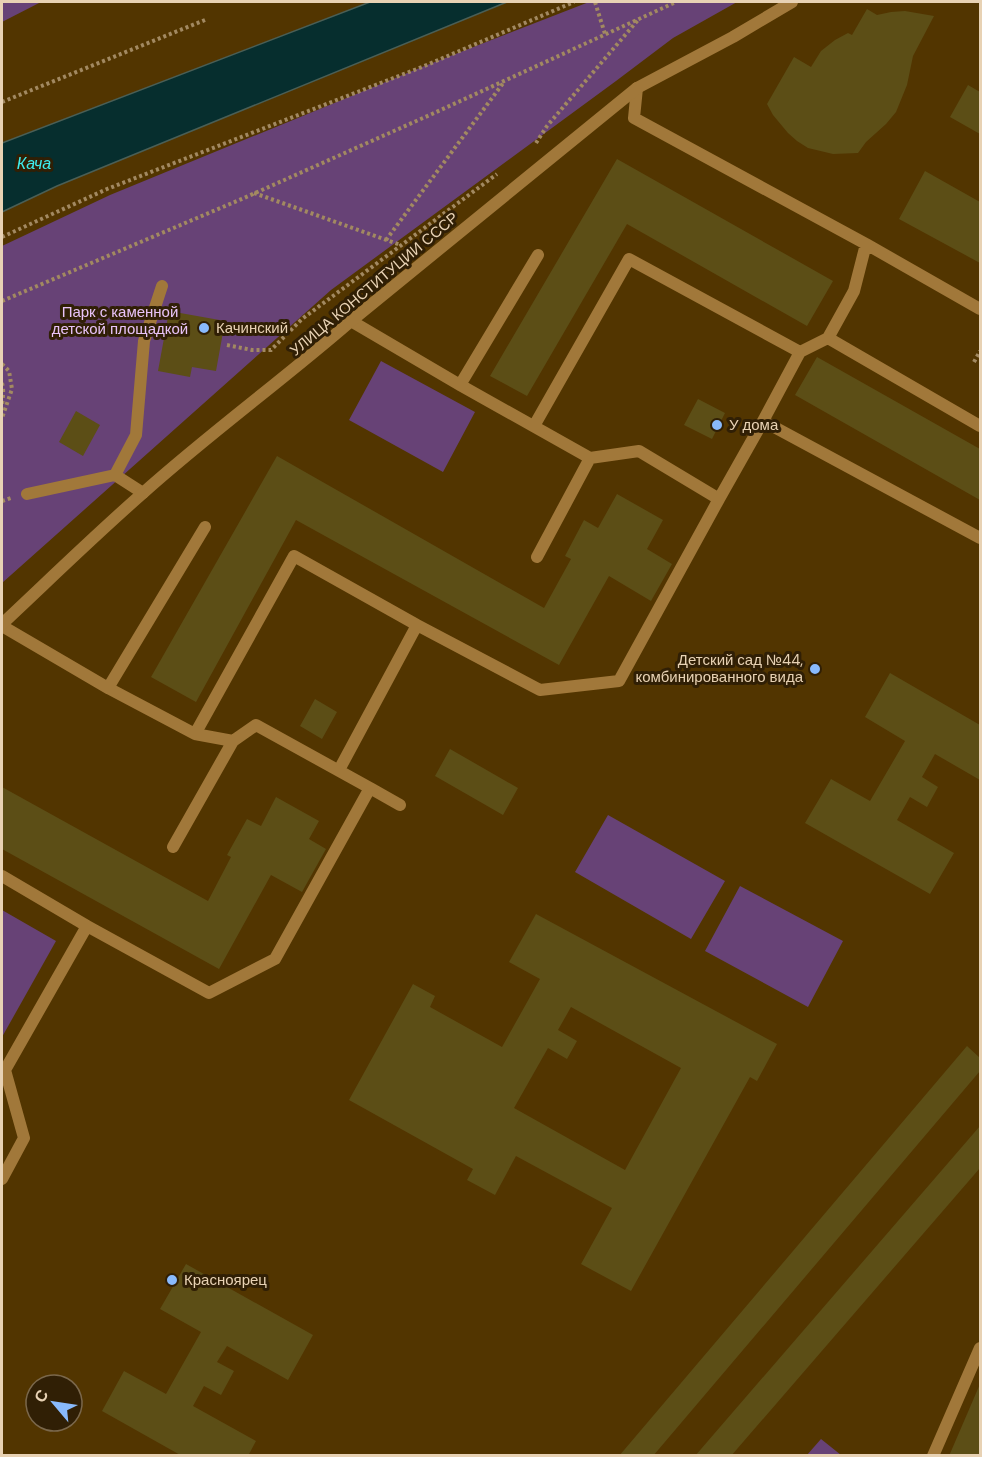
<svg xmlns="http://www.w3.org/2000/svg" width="982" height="1457" font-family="'DM Sans',sans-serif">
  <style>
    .park { fill: #674276 }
    .water { fill: #062e2e; stroke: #4a5f56; stroke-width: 1.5 }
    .building { fill: #5c4e16; fill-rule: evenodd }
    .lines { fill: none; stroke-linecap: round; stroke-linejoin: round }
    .path { stroke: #a28961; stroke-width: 4; stroke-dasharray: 3 3; stroke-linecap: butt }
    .service { stroke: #a1783a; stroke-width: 12 }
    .minor { stroke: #a1783a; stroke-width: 12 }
    .poi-dot { fill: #89bafc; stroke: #301f05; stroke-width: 2 }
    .labels { text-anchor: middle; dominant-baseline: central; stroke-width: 6; stroke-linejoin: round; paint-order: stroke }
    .street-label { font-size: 15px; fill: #e8d2b4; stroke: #301f05 }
    .park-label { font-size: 15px; fill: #e8c3f8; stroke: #301f05 }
    .poi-label { font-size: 15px; fill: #e8d2b4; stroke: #301f05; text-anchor: start }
    .water-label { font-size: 16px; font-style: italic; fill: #3eedee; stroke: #301f05 }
  </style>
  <rect width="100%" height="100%" fill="#523500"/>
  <!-- park -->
  <path class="park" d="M 2,2 L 41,2 L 2,22 Z
    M 589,2 L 737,2 L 673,38 L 616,81 L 331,290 L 2,583 L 2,246 L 110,195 L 422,67 Z
    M 381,361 L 475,412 L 443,472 L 349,420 Z
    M 608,815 L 725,881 L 691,939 L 575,872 Z
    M 740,886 L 843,941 L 808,1007 L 705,951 Z
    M 2,910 L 56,941 L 2,1037 Z
    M 821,1439 L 841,1455 L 807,1455 Z"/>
  <!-- water -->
  <path class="water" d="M 370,2 L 507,2 L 57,186 L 2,212 L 2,143 Z"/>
  <!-- building -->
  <path class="building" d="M 867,9 L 877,15 L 891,12 L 905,11 L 934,16 L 913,56 L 907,85 L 896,112 L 886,124 L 866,142 L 858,153 L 833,154 L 808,148 L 797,141 L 788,133 L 773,115 L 767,104 L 794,57 L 811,67 L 821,51 L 835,40 L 848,33 L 852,35 Z
    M 968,85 L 980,92 L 980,134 L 950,117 Z
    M 617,159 L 833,281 L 807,326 L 627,224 L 527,396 L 490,376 Z
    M 925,171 L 980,202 L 980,263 L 899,219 Z
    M 169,311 L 225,321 L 216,371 L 192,367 L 190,377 L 158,371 Z
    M 817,357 L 980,449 L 980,500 L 795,395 Z
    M 698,399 L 725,413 L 712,439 L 684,425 Z
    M 76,411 L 100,425 L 83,456 L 59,442 Z
    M 277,456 L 544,608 L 571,559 L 565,556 L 584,520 L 598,528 L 617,494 L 663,520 L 647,549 L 672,564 L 651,601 L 609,576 L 559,665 L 296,520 L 196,702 L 151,677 Z
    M 890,673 L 980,725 L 980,780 L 935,754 L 922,777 L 938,787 L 927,807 L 910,797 L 897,820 L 954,853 L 930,894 L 805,823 L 831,779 L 870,801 L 905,741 L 865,717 Z
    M 315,699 L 337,712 L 322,739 L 300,726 Z
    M 450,749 L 518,788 L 503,815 L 435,776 Z
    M 2,787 L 208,901 L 231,857 L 227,855 L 247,819 L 261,826 L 276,797 L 319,821 L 309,839 L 326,849 L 302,892 L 271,875 L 219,969 L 2,849 Z
    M 536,914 L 777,1044 L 757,1081 L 750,1077 L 631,1291 L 581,1264 L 612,1208 L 516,1156 L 495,1195 L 467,1180 L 473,1169 L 349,1100 L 413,984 L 435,996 L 430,1007 L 502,1047 L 540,979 L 509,962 ZM 571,1007 L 681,1068 L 625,1170 L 514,1108 L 548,1048 L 567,1059 L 577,1041 L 558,1030 Z
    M 967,1046 L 980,1058 L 980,1071 L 653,1456 L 619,1456 Z
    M 980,1126 L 980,1168 L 731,1456 L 695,1456 Z
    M 186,1264 L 313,1335 L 288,1380 L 227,1346 L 217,1362 L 234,1371 L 221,1395 L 204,1386 L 193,1406 L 256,1441 L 248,1456 L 182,1456 L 102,1411 L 124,1371 L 166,1394 L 201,1332 L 160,1309 Z
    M 980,1384 L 980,1456 L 949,1456 Z"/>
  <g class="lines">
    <!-- path -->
    <path class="path" d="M 595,2 L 605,34
      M 2,102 L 205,20
      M 536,143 L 547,126 L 638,20
      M 254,193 L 401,245
      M 2,237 L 107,189 L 422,67 L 574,2
      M 386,240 L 504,82
      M 2,301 L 244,198 L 432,114 L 676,2
      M 227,345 L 252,350 L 271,350 L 302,319 L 497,174
      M 974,362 L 980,351
      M 2,364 L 9,371 L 12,389 L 2,418
      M 2,383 C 4,390 3,397 2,405
      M 2,501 L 11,498"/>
    <!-- service -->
    <path class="service" d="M 637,88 L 634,118 L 866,244 L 854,291 L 828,338 L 800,352
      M 866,244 L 980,309
      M 828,338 L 980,426
      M 460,385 L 538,255
      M 534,426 L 629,259 L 800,352 L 763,421
      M 115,475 L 136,435 L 144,341 L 162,286
      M 27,494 L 115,475 L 143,493
      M 719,499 L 763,421 L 980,538
      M 537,557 L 590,458
      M 2,626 L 108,688 L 195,734 L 233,741 L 256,725 L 370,788 L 275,959 L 209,993 L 87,926 L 5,1070
      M 108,688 L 205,527
      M 195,734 L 294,556 L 417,625 L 540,690 L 619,681 L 719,499 L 639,451 L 590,458 L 460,385 L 351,321
      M 339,770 L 417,625
      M 370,788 L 400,805
      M 173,847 L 233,741
      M 2,876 L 87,926
      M 2,1069 L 5,1070 L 24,1138 L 2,1179
      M 933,1456 L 980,1348"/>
    <!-- minor -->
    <path class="minor" d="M 2,624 C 49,580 95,535 143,493 C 210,433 283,380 351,321 L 637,88 L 733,37 L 792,2"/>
  </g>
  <!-- markers -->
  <g class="poi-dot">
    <circle cx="204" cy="328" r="6"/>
    <circle cx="717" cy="425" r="6"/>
    <circle cx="815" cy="669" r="6"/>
    <circle cx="172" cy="1280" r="6"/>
  </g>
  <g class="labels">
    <!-- street labels -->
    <g class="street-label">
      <text transform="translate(374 284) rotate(-40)">УЛИЦА КОНСТИТУЦИИ СССР</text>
    </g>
    <!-- park labels -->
    <g class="park-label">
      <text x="120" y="312">Парк с каменной<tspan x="120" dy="17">детской площадкой</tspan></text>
    </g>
    <!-- poi labels -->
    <g class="poi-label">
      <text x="216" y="328">Качинский</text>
      <text x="729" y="425">У дома</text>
      <text x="803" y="660" text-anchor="end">Детский сад №44,<tspan x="803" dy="17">комбинированного вида</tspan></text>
      <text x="184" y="1280">Красноярец</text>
    </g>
    <!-- water labels -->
    <g class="water-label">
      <text x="34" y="163">Кача</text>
    </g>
  </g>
  <!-- border -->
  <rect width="982" height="1457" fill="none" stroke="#e8d2b4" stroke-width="6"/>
  <!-- north arrow -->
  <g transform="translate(54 1403) rotate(299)"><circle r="28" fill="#301f05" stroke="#7a674b" stroke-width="1.5"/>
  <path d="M0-4.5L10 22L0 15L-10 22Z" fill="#89bafc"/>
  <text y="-9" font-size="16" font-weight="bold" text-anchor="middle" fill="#e8d2b4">С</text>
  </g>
</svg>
